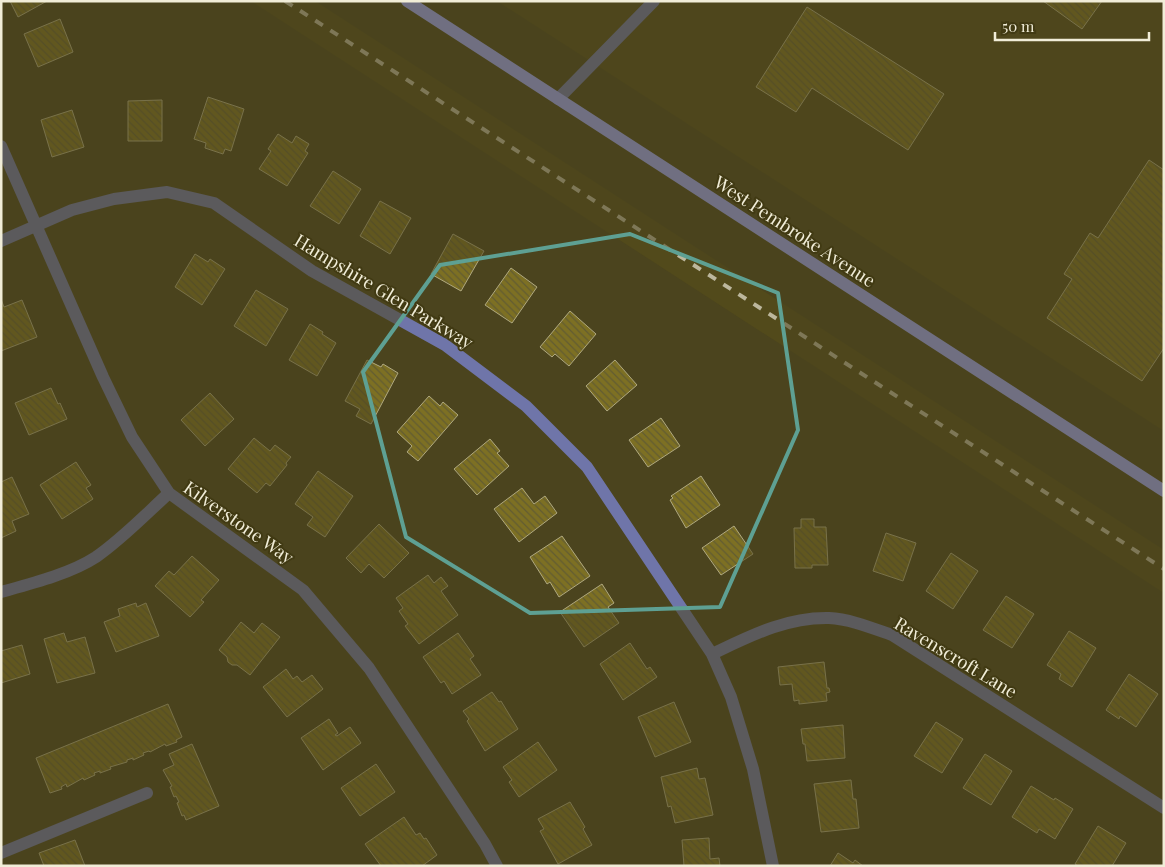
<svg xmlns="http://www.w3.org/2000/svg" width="1165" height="867" font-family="'Playfair Display',serif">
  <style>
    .built { fill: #524a1b }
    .building { fill: url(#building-back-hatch); stroke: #afa87f }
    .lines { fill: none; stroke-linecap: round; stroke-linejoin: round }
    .minor { stroke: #6f75a9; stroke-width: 12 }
    .major { stroke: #9da5fa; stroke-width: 12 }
    .rail { stroke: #bcb79d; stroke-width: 4; stroke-dasharray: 9 9; stroke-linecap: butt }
    .marked { fill: none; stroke: #5ea093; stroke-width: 4; stroke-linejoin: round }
    .labels { text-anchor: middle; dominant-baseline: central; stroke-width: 4; stroke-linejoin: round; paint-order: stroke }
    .street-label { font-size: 18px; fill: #f1edd8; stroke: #413a13 }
  </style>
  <defs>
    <pattern id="building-back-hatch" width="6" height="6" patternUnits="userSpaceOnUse" patternTransform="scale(1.25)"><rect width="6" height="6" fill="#7d7023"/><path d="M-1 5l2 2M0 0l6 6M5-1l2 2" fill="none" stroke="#625c32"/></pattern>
  </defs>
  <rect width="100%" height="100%" fill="#4b441e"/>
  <!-- built -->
  <path class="built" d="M 251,1 L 315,1 L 1164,550 L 1164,593 Z
    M 497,1 L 1156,1 L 1164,7 L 1164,431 Z"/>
  <!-- building -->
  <path class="building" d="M 10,1 L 47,1 L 18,17 Z
    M 1043,1 L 1102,1 L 1082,29 Z
    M 807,7 L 944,94 L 908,150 L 812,88 L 796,112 L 756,87 Z
    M 60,19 L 73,52 L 38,67 L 24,34 Z
    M 208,97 L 244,109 L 231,151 L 225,149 L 223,154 L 205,148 L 206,143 L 194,139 Z
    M 162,100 L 162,141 L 128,141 L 128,101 Z
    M 72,110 L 84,147 L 52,157 L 41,120 Z
    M 278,134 L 292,143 L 296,136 L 309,144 L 305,151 L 308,153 L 287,186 L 259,169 L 271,151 L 268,149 Z
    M 1149,160 L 1164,170 L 1164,348 L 1142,381 L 1047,318 L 1072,279 L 1064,274 L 1090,233 L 1098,238 Z
    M 333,171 L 361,189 L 339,224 L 310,206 Z
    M 380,201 L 411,218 L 390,254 L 360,236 Z
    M 453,234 L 484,251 L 461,291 L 431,274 Z
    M 195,254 L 208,262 L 210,259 L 225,269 L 202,305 L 175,287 Z
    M 511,268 L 537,287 L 512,323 L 485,305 Z
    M 256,290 L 288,309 L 266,346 L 234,326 Z
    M 1,299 L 4,307 L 22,300 L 37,337 L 1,351 Z
    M 570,311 L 596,334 L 569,366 L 555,354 L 552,357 L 540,347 Z
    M 310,324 L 323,332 L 322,334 L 336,343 L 317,376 L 289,360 Z
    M 367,360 L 381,367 L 383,364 L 398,373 L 371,424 L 356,416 L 360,409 L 345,401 Z
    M 615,360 L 637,385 L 607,411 L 586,386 Z
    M 51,388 L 58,404 L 60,403 L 67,419 L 29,435 L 15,403 Z
    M 210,393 L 234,419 L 205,446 L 181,420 Z
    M 429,396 L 440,406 L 443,402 L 458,415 L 418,461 L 407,452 L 412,446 L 397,432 Z
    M 661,418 L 680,446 L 648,467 L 629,440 Z
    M 254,438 L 270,451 L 275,445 L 291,457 L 286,463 L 287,465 L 270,486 L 266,483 L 257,493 L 228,469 Z
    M 490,439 L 500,451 L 497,453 L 509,466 L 477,495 L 454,469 Z
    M 76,462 L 91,485 L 86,488 L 93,499 L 62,519 L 40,485 Z
    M 318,471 L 353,496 L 325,537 L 307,525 L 313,517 L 295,504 Z
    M 701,476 L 720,505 L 686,528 L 670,500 L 673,498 L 671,496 Z
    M 12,477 L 29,514 L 12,521 L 16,531 L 1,538 L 1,482 Z
    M 522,488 L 534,504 L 545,496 L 557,513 L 519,542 L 494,509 Z
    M 801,519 L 814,519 L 814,527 L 826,527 L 828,565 L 812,565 L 812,568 L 795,568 L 794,528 L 801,528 Z
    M 379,524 L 409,553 L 384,578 L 369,564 L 361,573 L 346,558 Z
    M 734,526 L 753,554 L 721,575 L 702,548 Z
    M 886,533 L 916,543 L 903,581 L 873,571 Z
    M 562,536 L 590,576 L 559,597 L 550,582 L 547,584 L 530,557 Z
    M 951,553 L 978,571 L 953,609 L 926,591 Z
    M 192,556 L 219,580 L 201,600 L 204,602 L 190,617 L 155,586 L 169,571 L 174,575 Z
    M 428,575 L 434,583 L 441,577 L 448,586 L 441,591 L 458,615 L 419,644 L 405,626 L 408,624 L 399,611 L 403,608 L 396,598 Z
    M 602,584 L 614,603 L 608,607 L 619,623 L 584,647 L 560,612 Z
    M 1006,596 L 1034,614 L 1012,648 L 983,630 Z
    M 136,603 L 137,607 L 146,603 L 159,636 L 116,652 L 104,622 L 120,616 L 118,609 Z
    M 241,622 L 254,633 L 262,623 L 280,637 L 250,675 L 237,665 L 232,665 L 228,662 L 227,657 L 219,650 Z
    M 1069,631 L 1096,648 L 1072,687 L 1059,679 L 1061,674 L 1047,665 Z
    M 64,633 L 67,642 L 85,637 L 95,673 L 57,683 L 44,639 Z
    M 458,633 L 474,656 L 470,659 L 481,675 L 452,694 L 444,681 L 441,683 L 423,657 Z
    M 630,643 L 647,669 L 650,667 L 657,677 L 623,700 L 600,664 Z
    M 22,645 L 30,674 L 1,683 L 1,651 Z
    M 824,662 L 827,688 L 829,688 L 830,692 L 826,693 L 827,701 L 799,704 L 799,700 L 794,701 L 792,684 L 780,685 L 778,667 Z
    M 286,669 L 293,679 L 297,676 L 302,682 L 312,675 L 323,689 L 287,717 L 263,687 Z
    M 1129,674 L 1158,694 L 1136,727 L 1120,716 L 1119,719 L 1106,710 Z
    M 492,692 L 499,702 L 501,701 L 518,729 L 485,751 L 467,721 L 469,719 L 463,711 Z
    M 674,702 L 691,742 L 655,757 L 638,717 Z
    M 168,704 L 182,737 L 176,740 L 177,742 L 166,746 L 165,744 L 150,752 L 149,751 L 143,753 L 144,755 L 133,760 L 133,758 L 127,760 L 127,762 L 110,767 L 111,769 L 100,773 L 100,771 L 94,773 L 95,775 L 84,780 L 83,778 L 67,787 L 66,784 L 61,787 L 62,789 L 50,793 L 36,758 Z
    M 329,719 L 338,733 L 335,735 L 337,736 L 350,727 L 361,743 L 323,770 L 301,738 Z
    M 936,722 L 963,739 L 942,773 L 914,756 Z
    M 843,725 L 845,758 L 807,761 L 805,744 L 803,744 L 801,729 Z
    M 538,742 L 557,770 L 519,797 L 509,782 L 512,780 L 503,767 Z
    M 192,744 L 219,806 L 186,820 L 184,815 L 182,816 L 177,803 L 179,802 L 176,796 L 174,797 L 170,787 L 172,786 L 163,770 L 174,765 L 169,754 Z
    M 985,754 L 1012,771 L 991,805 L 963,788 Z
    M 376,764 L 395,792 L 360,816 L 341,788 Z
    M 697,768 L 699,779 L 705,778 L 713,815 L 675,823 L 671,806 L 668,807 L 661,777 Z
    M 851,780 L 853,799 L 856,799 L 859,828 L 821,832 L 814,784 Z
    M 1031,786 L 1054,800 L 1055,798 L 1073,809 L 1055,839 L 1039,829 L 1037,833 L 1012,817 Z
    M 570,802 L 585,827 L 583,829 L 592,845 L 558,864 L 540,831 L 544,829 L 538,819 Z
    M 404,817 L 416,835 L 420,833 L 424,839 L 426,838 L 437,855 L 422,866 L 381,866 L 365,844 Z
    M 1098,826 L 1126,843 L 1112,866 L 1078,866 L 1075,864 Z
    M 709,838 L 710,859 L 719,858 L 720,866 L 684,866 L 682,840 Z
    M 75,840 L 85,866 L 44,866 L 39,853 Z
    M 838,853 L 853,863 L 855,860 L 863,866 L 830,866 Z"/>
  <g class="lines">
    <!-- minor -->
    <path class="minor" d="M 558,99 L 654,1
      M 1,146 L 103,377 L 132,437 L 169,493 L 303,590 L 369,668 L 485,844 L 497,866
      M 1,241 L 72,210 L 114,199 L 167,192 L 214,203 L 312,271 L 445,345 L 526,406 L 587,467 L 712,654 L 731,697 L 753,769 L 773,866
      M 1,592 C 30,584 70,574 96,557 C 122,539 145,515 169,493
      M 712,654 C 750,636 786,617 829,618 C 850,619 872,628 892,635 L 1164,808
      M 1,853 L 147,793"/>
    <!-- major -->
    <path class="major" d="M 407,1 L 1164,491"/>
    <!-- rail -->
    <path class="rail" d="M 285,1 L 1164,569"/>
  </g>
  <!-- marked area -->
  <path d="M0 0H1165V867H0ZM 630,234 L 778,293 L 798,430 L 720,607 L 530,613 L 406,537 L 363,372 L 440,265 Z" fill="#4b441e" fill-opacity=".55" fill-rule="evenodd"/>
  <path class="marked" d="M 630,234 L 778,293 L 798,430 L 720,607 L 530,613 L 406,537 L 363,372 L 440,265 Z"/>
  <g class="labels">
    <!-- street labels -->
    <g class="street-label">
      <text transform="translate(795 231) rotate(33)">West Pembroke Avenue</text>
      <text transform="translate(384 291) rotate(31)">Hampshire Glen Parkway</text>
      <text transform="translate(239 522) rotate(35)">Kilverstone Way</text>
      <text transform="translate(956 657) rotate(31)">Ravenscroft Lane</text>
    </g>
  </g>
  <!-- border -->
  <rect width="1165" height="867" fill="none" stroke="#f1edd8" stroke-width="5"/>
  <!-- scale -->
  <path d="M995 32v8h154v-8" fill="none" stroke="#f1edd8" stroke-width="2.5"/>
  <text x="1002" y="32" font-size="15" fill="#f1edd8" stroke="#413a13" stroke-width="4" paint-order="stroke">50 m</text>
</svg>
